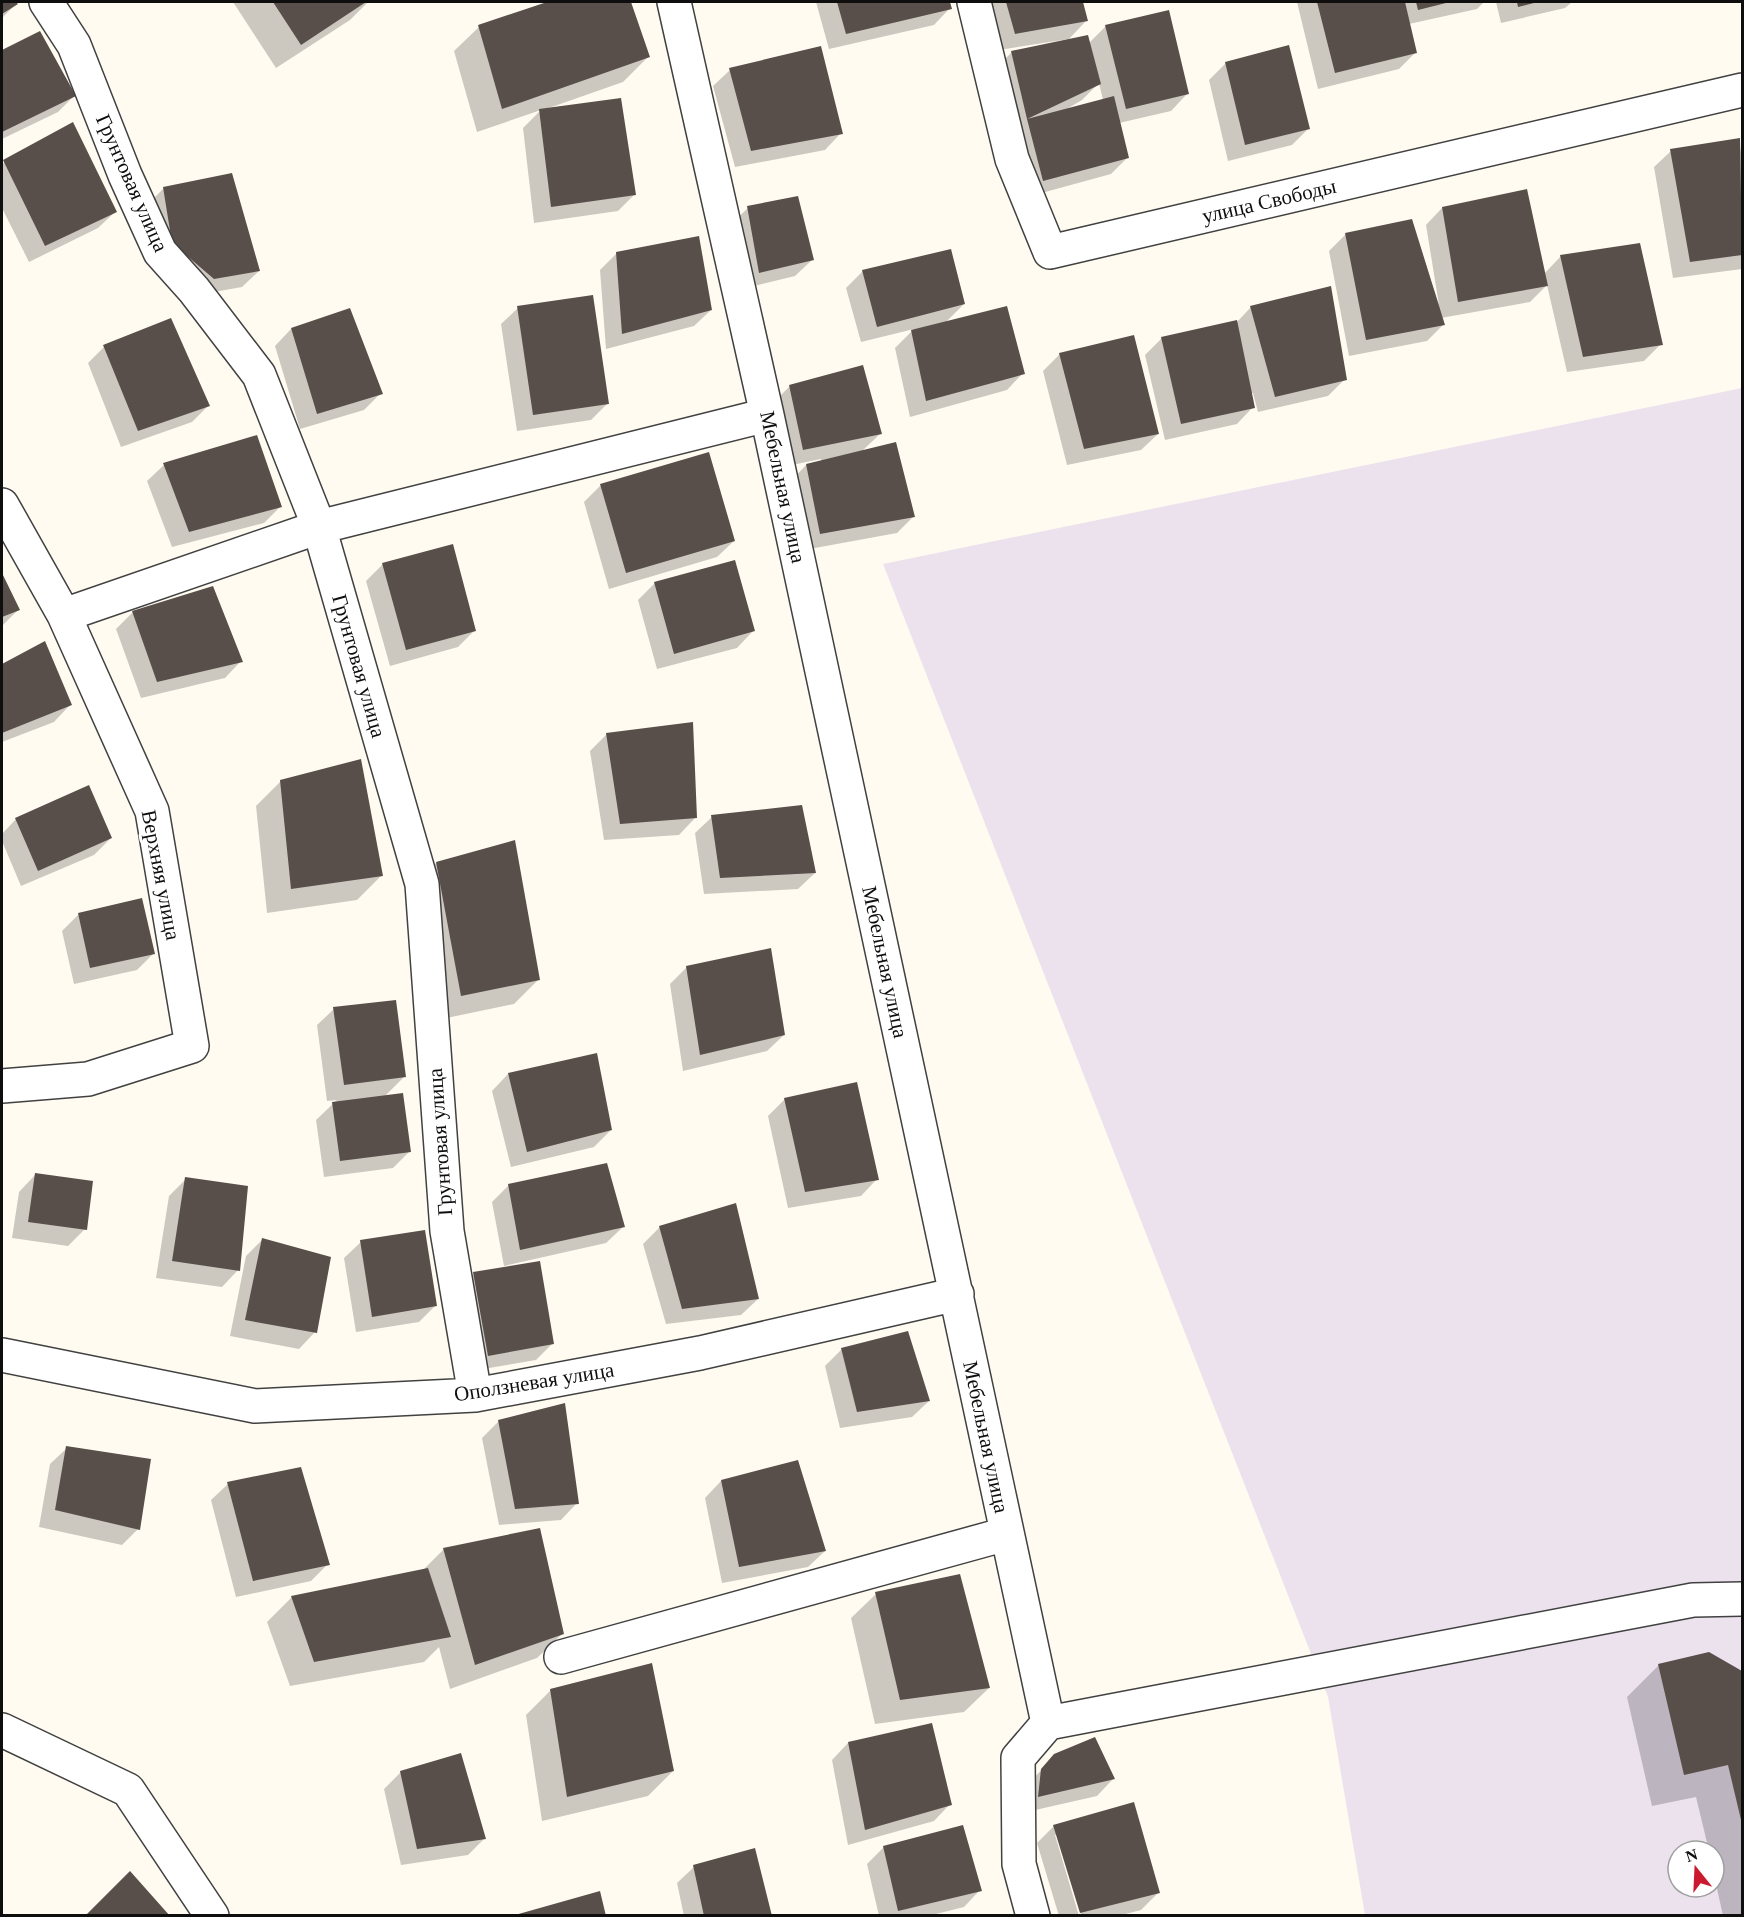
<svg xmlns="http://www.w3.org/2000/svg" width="1744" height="1917" font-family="'Times New Roman',serif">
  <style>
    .industrial { fill: #ece2ee; fill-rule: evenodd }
    .shadow { fill: #0003; fill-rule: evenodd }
    .building { fill: #584e4a }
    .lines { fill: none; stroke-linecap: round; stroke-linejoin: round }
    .minor-casing { stroke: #414141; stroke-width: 36 }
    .minor { stroke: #fff; stroke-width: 33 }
    .labels { text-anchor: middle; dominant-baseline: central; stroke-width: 6; stroke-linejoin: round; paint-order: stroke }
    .street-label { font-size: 21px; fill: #0e0e0e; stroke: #fff }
  </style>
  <rect width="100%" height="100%" fill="#fffbf0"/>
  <!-- industrial -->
  <path class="industrial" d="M 1742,388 L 1742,1915 L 1365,1915 L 1328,1697 L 883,564 ZM 1678,1851 L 1714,1851 L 1714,1887 L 1678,1887 Z"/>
  <!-- shadow -->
  <path class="shadow" d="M 2,2 L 14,2 L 16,4 L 2,18 Z
    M 233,2 L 368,2 L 350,20 L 276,68 Z
    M 551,2 L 629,2 L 648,57 L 623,82 L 546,109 L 634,195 L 618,211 L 534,223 L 523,128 L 541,110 L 477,132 L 454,51 L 479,27 Z
    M 816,2 L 949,2 L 950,8 L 934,25 L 829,49 Z
    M 986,2 L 1081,2 L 1086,21 L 1069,39 L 999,50 Z
    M 1297,2 L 1484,2 L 1477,9 L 1409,24 L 1416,52 L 1399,69 L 1318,89 Z
    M 1496,2 L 1572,2 L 1565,8 L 1501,23 Z
    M 1106,26 L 1187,94 L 1171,111 L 1119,123 L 1128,157 L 1111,174 L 1027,197 L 995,69 L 1012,52 L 1089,43 ZM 1099,83 L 1103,100 L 1065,110 L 1082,100 Z
    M 39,33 L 74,96 L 58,112 L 2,139 L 2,52 Z
    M 1226,63 L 1308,129 L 1292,145 L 1228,161 L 1209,80 Z
    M 730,70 L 841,133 L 825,150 L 735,167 L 713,86 Z
    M 72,124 L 115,212 L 98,228 L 29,262 L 2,208 L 2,164 Z
    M 1739,140 L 1742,159 L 1742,269 L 1673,278 L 1654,167 L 1671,151 Z
    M 163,189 L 259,271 L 242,287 L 197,295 L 147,205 Z
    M 748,208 L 812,260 L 795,276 L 742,289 L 731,224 Z
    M 1442,208 L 1544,274 L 1561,256 L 1661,344 L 1644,361 L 1567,372 L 1547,285 L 1530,302 L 1441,318 L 1443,325 L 1427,341 L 1349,356 L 1329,251 L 1345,235 L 1411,221 L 1439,305 L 1426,225 Z
    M 616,254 L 711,310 L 694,326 L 606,349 L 600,270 Z
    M 863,271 L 964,304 L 944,324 L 1023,373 L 1007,390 L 910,417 L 895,348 L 914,329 L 861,342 L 846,288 Z
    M 1251,307 L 1345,379 L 1328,396 L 1258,412 L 1253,393 L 1250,393 L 1253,407 L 1237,424 L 1165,440 L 1145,355 L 1162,338 L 1237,322 Z
    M 518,308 L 608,403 L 591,420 L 517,431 L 501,324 Z
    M 291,329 L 381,393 L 364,410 L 300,429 L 275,346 Z
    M 104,347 L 208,406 L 192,422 L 121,447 L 88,363 Z
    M 1060,354 L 1158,434 L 1141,450 L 1067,465 L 1043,371 Z
    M 789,387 L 880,434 L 861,452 L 914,516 L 897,533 L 804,550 L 790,482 L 806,465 L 821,461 L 821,459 L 787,466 L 773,403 Z
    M 708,454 L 734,541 L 717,557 L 609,589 L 584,502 L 600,486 Z
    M 164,465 L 280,507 L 264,523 L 172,547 L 147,481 Z
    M 383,564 L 475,630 L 458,647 L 390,666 L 366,581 Z
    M 2,576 L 18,610 L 2,626 Z
    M 655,583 L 753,631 L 737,648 L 657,669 L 638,600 Z
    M 133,612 L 241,661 L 225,678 L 141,698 L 116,629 Z
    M 44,643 L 70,705 L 54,722 L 2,742 L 2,666 Z
    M 607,734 L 695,818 L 679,835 L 604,840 L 590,751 Z
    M 281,781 L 382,875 L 357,900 L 267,913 L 256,806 Z
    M 712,817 L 815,873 L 798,889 L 704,894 L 695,833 Z
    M 16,819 L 111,838 L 94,855 L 21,886 L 2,841 L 2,834 Z
    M 436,863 L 539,979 L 514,1004 L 437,1020 L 411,888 Z
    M 141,900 L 154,953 L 137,970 L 74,984 L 62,931 L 78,915 Z
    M 687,967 L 784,1035 L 767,1051 L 683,1071 L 670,984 Z
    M 334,1009 L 404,1077 L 384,1097 L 410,1151 L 393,1168 L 324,1177 L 316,1120 L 337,1100 L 327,1101 L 317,1025 Z
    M 508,1074 L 611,1130 L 594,1147 L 511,1167 L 492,1091 Z
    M 785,1099 L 877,1179 L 861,1196 L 788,1208 L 768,1116 Z
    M 35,1175 L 85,1229 L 68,1246 L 12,1238 L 19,1192 Z
    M 186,1179 L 238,1270 L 222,1287 L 156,1278 L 169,1196 Z
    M 509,1185 L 623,1227 L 606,1243 L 504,1266 L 492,1202 Z
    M 660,1227 L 758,1299 L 741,1315 L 666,1324 L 643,1244 Z
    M 262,1240 L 315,1332 L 299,1349 L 230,1336 L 246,1256 Z
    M 361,1242 L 435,1306 L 419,1322 L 356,1332 L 344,1258 Z
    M 474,1274 L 553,1343 L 536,1360 L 471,1371 L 457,1290 Z
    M 842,1349 L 929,1401 L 912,1417 L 840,1428 L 825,1366 Z
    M 499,1421 L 577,1503 L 561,1520 L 499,1525 L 482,1438 Z
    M 67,1448 L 138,1529 L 122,1545 L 39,1527 L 50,1464 Z
    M 721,1481 L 825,1551 L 808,1567 L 722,1583 L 705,1498 Z
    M 228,1484 L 328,1564 L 311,1581 L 236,1597 L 211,1500 Z
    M 444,1549 L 562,1634 L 537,1658 L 450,1689 L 439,1647 L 424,1662 L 290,1686 L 267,1622 L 292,1597 L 423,1570 Z
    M 876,1594 L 989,1688 L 964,1712 L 875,1724 L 851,1618 Z
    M 1709,1654 L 1742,1673 L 1742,1916 L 1723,1916 L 1714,1875 L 1714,1851 L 1709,1851 L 1696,1797 L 1652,1806 L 1627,1697 L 1659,1665 Z
    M 551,1690 L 673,1771 L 648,1796 L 542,1821 L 526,1715 Z
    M 848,1743 L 950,1804 L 934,1821 L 848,1845 L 832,1760 Z
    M 1055,1756 L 1113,1779 L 1097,1796 L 1022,1813 L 1025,1787 Z
    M 401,1772 L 484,1839 L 468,1855 L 401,1865 L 384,1789 Z
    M 1054,1826 L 1158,1893 L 1141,1910 L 1118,1916 L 1082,1916 L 1058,1835 L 1055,1835 L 1079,1916 L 1059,1916 L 1037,1843 Z
    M 884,1847 L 980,1890 L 964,1907 L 928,1916 L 879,1916 L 867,1864 Z
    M 694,1867 L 771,1916 L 684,1916 L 677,1883 Z"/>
  <!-- building -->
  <path class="building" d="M 2,2 L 16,2 L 18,4 L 2,14 Z
    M 273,2 L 366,2 L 301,45 Z
    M 547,2 L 631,2 L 650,57 L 502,109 L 478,25 Z
    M 837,2 L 950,2 L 952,9 L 846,34 Z
    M 1006,2 L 1083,2 L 1088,21 L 1015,34 Z
    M 1317,2 L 1405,2 L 1417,53 L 1335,73 Z
    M 1416,2 L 1450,2 L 1418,10 Z
    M 1517,2 L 1538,2 L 1518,7 Z
    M 1169,10 L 1189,94 L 1126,109 L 1105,25 Z
    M 40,31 L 76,96 L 2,132 L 2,50 Z
    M 1088,35 L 1101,84 L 1027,119 L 1114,96 L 1129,158 L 1043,181 L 1027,119 L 1011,51 Z
    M 1289,45 L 1310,129 L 1245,145 L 1225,62 Z
    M 821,46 L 843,134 L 751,151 L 729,68 Z
    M 621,98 L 636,195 L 551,207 L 539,109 Z
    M 73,122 L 117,212 L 45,246 L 3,160 Z
    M 1740,138 L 1742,255 L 1690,262 L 1670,149 Z
    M 232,173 L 260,271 L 214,279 L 172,243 L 163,187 Z
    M 1527,189 L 1548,286 L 1458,302 L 1442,207 Z
    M 798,196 L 814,260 L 759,273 L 747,206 Z
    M 1412,219 L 1445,325 L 1366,340 L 1345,233 Z
    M 699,236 L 712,310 L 622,334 L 616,252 Z
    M 1640,243 L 1663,345 L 1583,357 L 1560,255 Z
    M 951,249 L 965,304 L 877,327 L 862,270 Z
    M 1331,286 L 1347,380 L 1275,397 L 1250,306 Z
    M 593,295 L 609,404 L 533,415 L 517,306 Z
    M 1007,306 L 1025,374 L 926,401 L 911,330 Z
    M 350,308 L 383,394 L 317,414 L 291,328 Z
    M 171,318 L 210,406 L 138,431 L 103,345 Z
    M 1237,320 L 1255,408 L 1181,424 L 1161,337 Z
    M 1134,335 L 1159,434 L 1084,449 L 1059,353 Z
    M 863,365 L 882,434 L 803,450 L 789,385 Z
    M 257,435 L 282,507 L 189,532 L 163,463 Z
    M 896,442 L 915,517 L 820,534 L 806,464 Z
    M 709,452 L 735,541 L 626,573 L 600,484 Z
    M 453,544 L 476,631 L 406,650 L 382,563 Z
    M 735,560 L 755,631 L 674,654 L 654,582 Z
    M 2,573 L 20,610 L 2,617 Z
    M 213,586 L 243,662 L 157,682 L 132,611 Z
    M 45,641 L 72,705 L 2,733 L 2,664 Z
    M 693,722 L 697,818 L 620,824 L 606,733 Z
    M 361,759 L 383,876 L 291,889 L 280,780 Z
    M 89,785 L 112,838 L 38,871 L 15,818 Z
    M 802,805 L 816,873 L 720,878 L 711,815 Z
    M 515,840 L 540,980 L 461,996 L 436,862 Z
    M 142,898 L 155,954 L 90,968 L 78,913 Z
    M 771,948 L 785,1035 L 700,1055 L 686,966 Z
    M 396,1000 L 406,1077 L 344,1085 L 333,1007 Z
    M 597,1053 L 612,1130 L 527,1152 L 508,1073 Z
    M 857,1082 L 879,1180 L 805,1192 L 784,1098 Z
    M 403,1093 L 411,1152 L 340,1161 L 332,1102 Z
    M 607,1163 L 625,1227 L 520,1250 L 508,1184 Z
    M 35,1173 L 93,1181 L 87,1230 L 28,1222 Z
    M 185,1177 L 248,1186 L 240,1271 L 172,1261 Z
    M 736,1203 L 759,1299 L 682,1309 L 659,1226 Z
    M 425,1230 L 437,1306 L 372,1317 L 360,1240 Z
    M 262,1238 L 331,1257 L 317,1333 L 245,1320 Z
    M 540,1261 L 554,1344 L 488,1356 L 473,1272 Z
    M 908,1331 L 930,1401 L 857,1412 L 841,1348 Z
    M 565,1403 L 579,1504 L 515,1509 L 498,1420 Z
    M 66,1446 L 151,1459 L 140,1530 L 55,1510 Z
    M 798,1460 L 826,1551 L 739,1567 L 721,1480 Z
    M 301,1467 L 330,1565 L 253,1581 L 227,1482 Z
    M 540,1528 L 564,1634 L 475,1665 L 443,1548 Z
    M 428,1568 L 451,1637 L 314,1662 L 291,1596 Z
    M 960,1574 L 990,1688 L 900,1700 L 875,1592 Z
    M 1709,1652 L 1742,1671 L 1742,1824 L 1728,1765 L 1684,1775 L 1658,1664 Z
    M 652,1663 L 674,1771 L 567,1797 L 550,1689 Z
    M 932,1723 L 952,1805 L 865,1830 L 848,1742 Z
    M 1095,1737 L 1115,1779 L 1038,1797 L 1041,1769 L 1054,1754 Z
    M 461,1753 L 486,1839 L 417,1849 L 400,1771 Z
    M 1134,1802 L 1160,1893 L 1080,1913 L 1053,1825 Z
    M 963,1825 L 982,1891 L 898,1911 L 883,1846 Z
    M 755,1848 L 772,1916 L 704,1916 L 693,1865 Z
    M 130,1871 L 170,1916 L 85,1916 Z
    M 600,1891 L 606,1916 L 516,1916 L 515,1915 Z"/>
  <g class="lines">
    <!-- minor casing -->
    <g class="minor-casing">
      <path id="minor" d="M 46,2 L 74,45 L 125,175 L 160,252 L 194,290 L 259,375 L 319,527 L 422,884 L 447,1231 L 475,1395
        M 674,2 L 767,415 L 1048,1723 L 1018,1758 L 1019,1864 L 1033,1916
        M 974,2 L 1012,159 L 1050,252 L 1742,90
        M 2,505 L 64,615 L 152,811 L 192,1046 L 88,1079 L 2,1086
        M 64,615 L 319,527 L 767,415
        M 2,1355 L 255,1406 L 475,1395 L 700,1353 L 957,1294
        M 561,1657 L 1006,1534
        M 1048,1723 L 1693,1600 L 1742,1599
        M 2,1730 L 128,1790 L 212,1916"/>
    </g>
    <!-- minor -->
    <use href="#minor" class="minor"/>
  </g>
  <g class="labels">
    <!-- street labels -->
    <g class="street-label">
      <text transform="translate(132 183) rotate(66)">Грунтовая улица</text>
      <text transform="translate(1269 201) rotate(-13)">улица Свободы</text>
      <text transform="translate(783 487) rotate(78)">Мебельная улица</text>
      <text transform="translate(359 666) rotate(74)">Грунтовая улица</text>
      <text transform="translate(161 875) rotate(79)">Верхняя улица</text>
      <text transform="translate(885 962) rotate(78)">Мебельная улица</text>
      <text transform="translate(440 1142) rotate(-94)">Грунтовая улица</text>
      <text transform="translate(534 1382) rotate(-9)">Оползневая улица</text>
      <text transform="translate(986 1437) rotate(78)">Мебельная улица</text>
    </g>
  </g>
  <!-- border -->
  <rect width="1744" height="1917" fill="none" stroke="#0e0e0e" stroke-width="6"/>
  <!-- north arrow -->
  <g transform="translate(1696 1869) rotate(342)"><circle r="28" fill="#ffffff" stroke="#9f9f9f" stroke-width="1.5"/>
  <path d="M0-4.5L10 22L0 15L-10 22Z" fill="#cb1a2e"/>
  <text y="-9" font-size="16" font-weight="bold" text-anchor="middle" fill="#0e0e0e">N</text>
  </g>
</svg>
